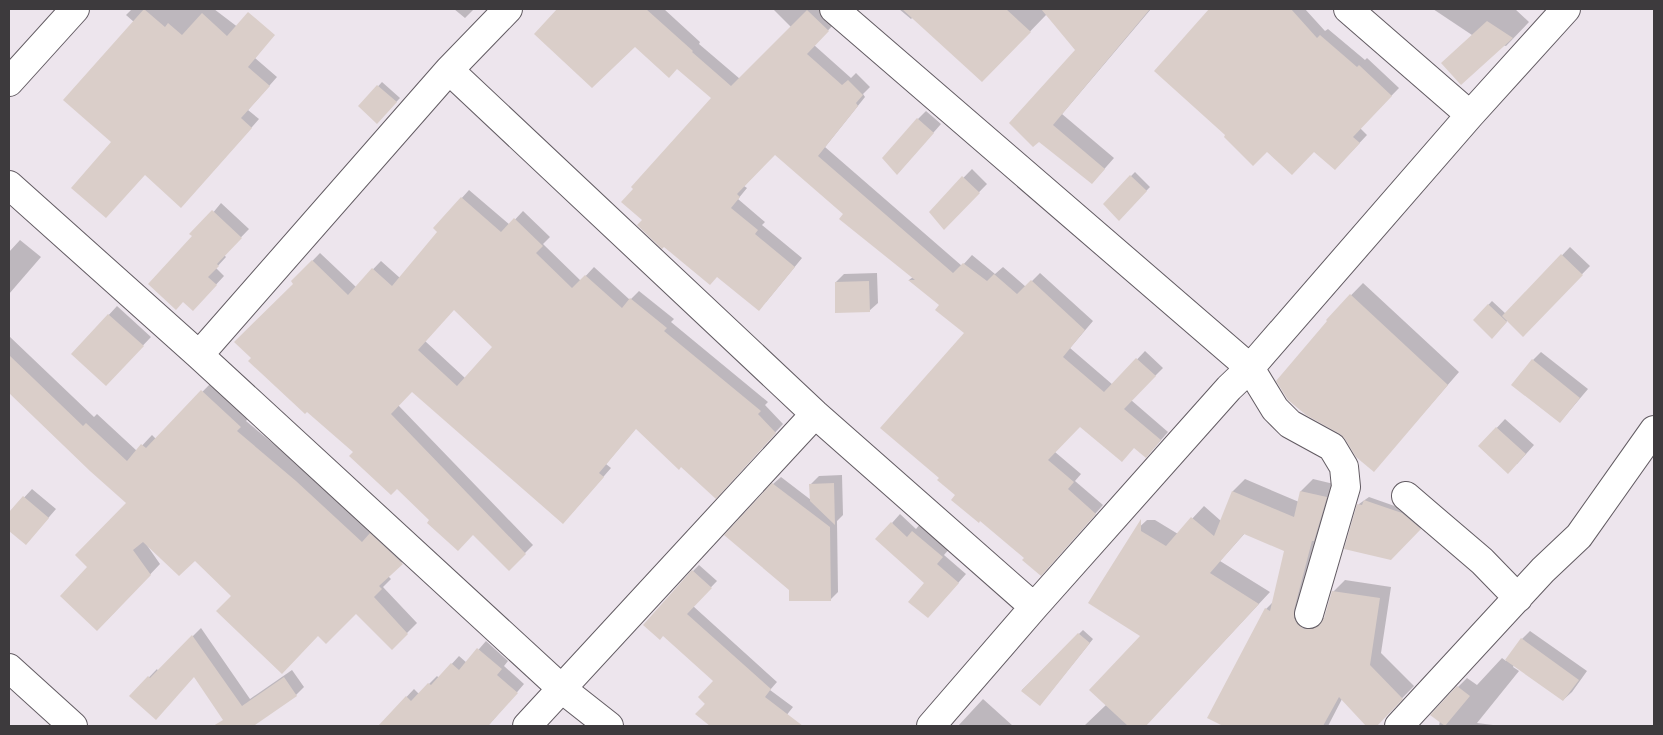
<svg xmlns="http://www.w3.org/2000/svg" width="1663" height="735" font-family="Jost,sans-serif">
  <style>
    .shadow { fill: #0003; fill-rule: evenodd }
    .building { fill: #dacec9; fill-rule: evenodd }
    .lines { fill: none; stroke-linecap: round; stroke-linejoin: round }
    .minor-casing { stroke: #625b62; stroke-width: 30 }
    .minor { stroke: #fff; stroke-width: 28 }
  </style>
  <rect width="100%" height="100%" fill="#ede5ed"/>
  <!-- shadow -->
  <path class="shadow" d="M 132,9 L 214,9 L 264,47 L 255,58 L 277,77 L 248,110 L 259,119 L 189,198 L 113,142 L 134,22 L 126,15 Z
    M 454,9 L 474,9 L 465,18 Z
    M 559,9 L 664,9 L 700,42 L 699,44 L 740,79 L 792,28 L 773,9 L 822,9 L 836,22 L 814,45 L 851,78 L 856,73 L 870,87 L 863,94 L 865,97 L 825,147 L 962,266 L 972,255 L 995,274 L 1003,267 L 1026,287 L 1040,273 L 1093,321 L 1070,348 L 1113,385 L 1145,351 L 1163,368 L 1131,400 L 1168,432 L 1154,448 L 1134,447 L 1080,425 L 1055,452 L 1081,474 L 1075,481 L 1103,505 L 1049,566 L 1026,558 L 957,494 L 966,333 L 941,305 L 909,280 L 913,277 L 845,213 L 775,153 L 744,186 L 747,188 L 738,199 L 765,222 L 762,225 L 802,258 L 766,302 L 718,276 L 643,220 L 713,98 L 678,68 L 635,45 L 535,34 Z
    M 899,9 L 1151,9 L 1062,114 L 1114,158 L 1092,183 L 1039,141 L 1077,50 L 1047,14 L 982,81 L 913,17 L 911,19 Z
    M 1210,9 L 1305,9 L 1325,31 L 1328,29 L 1365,60 L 1367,58 L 1399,88 L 1360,128 L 1367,135 L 1335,169 L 1315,150 L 1267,150 L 1227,134 L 1156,71 Z
    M 1433,9 L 1515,9 L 1529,22 L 1506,46 L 1472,35 Z
    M 382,82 L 400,98 L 377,122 L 360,106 Z
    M 926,111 L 941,124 L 897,174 L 918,119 Z
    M 972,169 L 987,184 L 944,228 L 930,212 Z
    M 1135,172 L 1150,187 L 1119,219 L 1104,204 Z
    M 469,190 L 510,225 L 523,211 L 550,237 L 543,244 L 581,281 L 594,267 L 630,300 L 639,291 L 674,319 L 671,322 L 768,402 L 765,405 L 783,424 L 723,489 L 637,427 L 606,464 L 611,468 L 571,514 L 412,390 L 398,405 L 533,545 L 509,569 L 473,534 L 431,520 L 397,488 L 355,452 L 295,283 L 293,281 L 320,253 L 356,287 L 381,261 L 400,278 L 439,232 L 435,228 ZM 454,308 L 494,347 L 465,378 L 425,341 Z
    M 221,203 L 249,229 L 224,255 L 226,257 L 216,268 L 224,276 L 201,301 L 194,236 Z
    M 20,240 L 41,257 L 9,294 L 9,252 Z
    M 1570,247 L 1590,266 L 1523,335 L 1508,320 L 1492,337 L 1474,320 L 1492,301 L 1506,314 Z
    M 877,273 L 878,303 L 869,311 L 836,282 L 844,274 Z
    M 1363,283 L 1459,372 L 1374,470 L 1346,438 L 1329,321 L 1327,320 Z
    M 117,306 L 151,337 L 114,376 L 73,354 Z
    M 9,336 L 94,417 L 97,414 L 137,451 L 152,435 L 156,439 L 212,382 L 249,417 L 246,421 L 306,471 L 372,533 L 380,524 L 411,553 L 388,576 L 391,579 L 383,587 L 417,623 L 392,648 L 357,613 L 318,635 L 233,596 L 195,559 L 146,544 L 160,564 L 107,620 L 89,567 L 128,503 L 9,391 Z
    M 1541,352 L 1588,389 L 1560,422 L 1533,360 Z
    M 1505,419 L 1534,445 L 1517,464 L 1480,446 Z
    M 842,475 L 843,515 L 837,521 L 838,592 L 830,600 L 790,589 L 773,484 L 781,477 L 811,500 L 811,484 L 819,476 Z
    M 1245,479 L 1299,502 L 1301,491 L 1313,479 L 1338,485 L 1318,618 L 1326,618 L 1333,592 L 1345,580 L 1391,587 L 1381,653 L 1414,686 L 1375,726 L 1368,726 L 1342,699 L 1328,726 L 1226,726 L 1209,717 L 1266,609 L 1274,601 L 1286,550 L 1245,533 L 1220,561 L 1270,592 L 1145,726 L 1084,726 L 1106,705 L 1142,636 L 1134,532 L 1147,520 L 1155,520 L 1178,534 L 1204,506 L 1221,521 L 1233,491 Z
    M 32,489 L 56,509 L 37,531 L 21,540 L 9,529 L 9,514 Z
    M 1369,497 L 1406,510 L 1424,525 L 1391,558 L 1346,548 L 1359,504 Z
    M 900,514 L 916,529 L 921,523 L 950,548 L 944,555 L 966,574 L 936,608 L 926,583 L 892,523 Z
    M 699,565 L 717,581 L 693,606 L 777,682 L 770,690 L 793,707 L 778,726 L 712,726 L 697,714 L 706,703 L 715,681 L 663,635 L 693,571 Z
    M 201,628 L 250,699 L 292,670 L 304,687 L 296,695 L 251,726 L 229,726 L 194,676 L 131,696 L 157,669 L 158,671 Z
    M 1083,630 L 1093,639 L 1044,700 L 1022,690 Z
    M 1530,631 L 1587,671 L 1572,692 L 1563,700 L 1514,665 L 1513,667 L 1519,671 L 1477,723 L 1501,726 L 1439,726 L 1440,721 L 1458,687 L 1467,678 L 1477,685 L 1502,658 L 1506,661 L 1522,639 Z
    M 486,641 L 508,661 L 504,666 L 524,684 L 488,726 L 385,726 L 382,723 L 414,689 L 419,694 L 437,676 L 439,678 L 459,656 L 467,663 Z
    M 983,699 L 1013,726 L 958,726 Z"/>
  <!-- building -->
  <path class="building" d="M 144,9 L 165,27 L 168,23 L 182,35 L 202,13 L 227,36 L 248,12 L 275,35 L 248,67 L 270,86 L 241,118 L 252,128 L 181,208 L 145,175 L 106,218 L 71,188 L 111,142 L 63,100 Z
    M 557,9 L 646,9 L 693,51 L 692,52 L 731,86 L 807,10 L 829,31 L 807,54 L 842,85 L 848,80 L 863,95 L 856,103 L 858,106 L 818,156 L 953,273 L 963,263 L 987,281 L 994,274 L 1017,294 L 1031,280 L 1085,330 L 1063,357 L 1104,392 L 1136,358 L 1156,376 L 1124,409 L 1161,440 L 1146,458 L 1134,448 L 1122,462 L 1080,427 L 1048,460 L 1074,482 L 1068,489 L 1096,514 L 1041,576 L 1022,560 L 1024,558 L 980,521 L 979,523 L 951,500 L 955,495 L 937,480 L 939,478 L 880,428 L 964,333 L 935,310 L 939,305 L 908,280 L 915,280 L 839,219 L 843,214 L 775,155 L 737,194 L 740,197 L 731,208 L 758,230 L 755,234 L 795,267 L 759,311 L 717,277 L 710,285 L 664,247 L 662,249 L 637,225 L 642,220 L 621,202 L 633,189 L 631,187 L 711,98 L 677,69 L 669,78 L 635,47 L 592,88 L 534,34 Z
    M 902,9 L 1006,9 L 1031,32 L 982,82 Z
    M 1041,9 L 1150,9 L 1053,125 L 1105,169 L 1092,184 L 1039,142 L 1033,147 L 1009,123 L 1075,50 Z
    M 1209,9 L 1291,9 L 1317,38 L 1320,35 L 1357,67 L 1359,65 L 1392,96 L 1353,137 L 1360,143 L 1335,170 L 1314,152 L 1292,175 L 1267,152 L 1253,166 L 1224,137 L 1225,135 L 1154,71 Z
    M 1487,21 L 1513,38 L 1461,85 L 1441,63 Z
    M 377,85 L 397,102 L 377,124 L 358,106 Z
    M 917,118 L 934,133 L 897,175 L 882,158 Z
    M 1130,175 L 1147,191 L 1119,221 L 1103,204 Z
    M 962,176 L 980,193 L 944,230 L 929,212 Z
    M 461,197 L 501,232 L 514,218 L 543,246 L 536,253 L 572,288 L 585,275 L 622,308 L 630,298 L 667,328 L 664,331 L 761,411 L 758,414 L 776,433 L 716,499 L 681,467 L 679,470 L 636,429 L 599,473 L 604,477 L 563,524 L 412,392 L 391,414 L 526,554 L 509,571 L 473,535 L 458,551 L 427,523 L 429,520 L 397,489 L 391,495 L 349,456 L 353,452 L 307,412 L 305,414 L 248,361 L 251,358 L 234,342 L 293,284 L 291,281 L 312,260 L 348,295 L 372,268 L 392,286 L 437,232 L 433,228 ZM 454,310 L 492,347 L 457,386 L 418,350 Z
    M 212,210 L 242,238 L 217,264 L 219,266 L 208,277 L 217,285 L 193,311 L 183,302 L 176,310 L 148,284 L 192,236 L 189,234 Z
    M 1561,254 L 1583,275 L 1523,337 L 1502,316 Z
    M 869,281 L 870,312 L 835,313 L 835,282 Z
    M 1350,294 L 1448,385 L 1374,472 L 1356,457 L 1345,439 L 1340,434 L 1306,415 L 1288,400 L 1276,381 L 1327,321 L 1326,320 Z
    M 1488,304 L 1507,322 L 1492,339 L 1473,320 Z
    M 108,314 L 144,346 L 106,386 L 71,354 Z
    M 9,355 L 83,426 L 86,423 L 127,461 L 141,444 L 146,448 L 201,390 L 241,427 L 237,431 L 296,481 L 362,542 L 370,533 L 403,564 L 379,586 L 382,589 L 374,597 L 408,634 L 392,650 L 356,614 L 326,644 L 318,636 L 282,674 L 216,611 L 231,596 L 195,561 L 179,576 L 143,542 L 133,550 L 151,575 L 97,631 L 60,596 L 87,567 L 75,555 L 126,503 L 90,471 L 9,393 Z
    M 1532,359 L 1580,398 L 1560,423 L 1511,385 Z
    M 1496,427 L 1526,454 L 1508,474 L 1478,446 Z
    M 772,483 L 830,527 L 831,601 L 789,601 L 789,590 L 724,535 Z
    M 834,483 L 835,525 L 810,501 L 809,484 Z
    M 1232,491 L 1294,517 L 1300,491 L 1327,497 L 1314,541 L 1312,541 L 1294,610 L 1294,617 L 1297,624 L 1304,629 L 1312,629 L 1319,626 L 1324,618 L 1332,591 L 1380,598 L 1370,665 L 1403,699 L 1377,726 L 1366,726 L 1339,697 L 1323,726 L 1223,726 L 1207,718 L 1265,608 L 1270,611 L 1284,551 L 1244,534 L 1210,573 L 1259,604 L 1146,726 L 1128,726 L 1089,690 L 1140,636 L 1088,603 L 1141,519 L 1141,531 L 1166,546 L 1191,517 L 1214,536 Z
    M 23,496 L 49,518 L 26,545 L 9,531 L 9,512 Z
    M 1364,500 L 1402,513 L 1421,529 L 1391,560 L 1344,549 L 1357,504 L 1362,505 Z
    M 891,522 L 907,537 L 912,531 L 943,557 L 937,564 L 959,583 L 928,618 L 908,602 L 924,583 L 875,539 Z
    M 692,570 L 712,588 L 687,614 L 771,689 L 765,697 L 803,726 L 710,726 L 695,714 L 705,704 L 698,697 L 713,681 L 663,636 L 660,640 L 643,625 Z
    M 1078,633 L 1090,643 L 1040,706 L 1021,691 Z
    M 192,635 L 242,706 L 284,677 L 297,696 L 255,725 L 256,726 L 213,726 L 223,720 L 194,677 L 156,720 L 129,696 L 148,676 L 150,678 Z
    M 1521,638 L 1579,680 L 1563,701 L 1505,660 Z
    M 477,648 L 502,669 L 497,675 L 518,693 L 488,726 L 378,726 L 406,696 L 411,701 L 428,683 L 431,685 L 451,663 L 459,670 Z
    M 1457,686 L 1470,696 L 1445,726 L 1430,715 Z"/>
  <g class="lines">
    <!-- minor casing -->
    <g class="minor-casing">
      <path id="minor" d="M 834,9 L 1250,368 L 1275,409 L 1290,424 L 1332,447 L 1344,467 L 1346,487 L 1309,614
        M 1348,9 L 1470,115
        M 449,70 L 815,414 L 1034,607
        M 9,82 L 75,9
        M 9,185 L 199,355 L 562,689 L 609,726
        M 199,355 L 449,70 L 508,9
        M 1406,496 L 1482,561 L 1518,598
        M 9,668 L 73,726
        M 527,726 L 815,414
        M 931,726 L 1034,607 L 1229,388 L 1250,368 L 1470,115 L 1566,9
        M 1399,726 L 1543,570 L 1579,536 L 1654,430"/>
    </g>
    <!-- minor -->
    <use href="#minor" class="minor"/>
  </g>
  <!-- border -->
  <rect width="1663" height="735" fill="none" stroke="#3d3a3d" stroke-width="20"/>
</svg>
